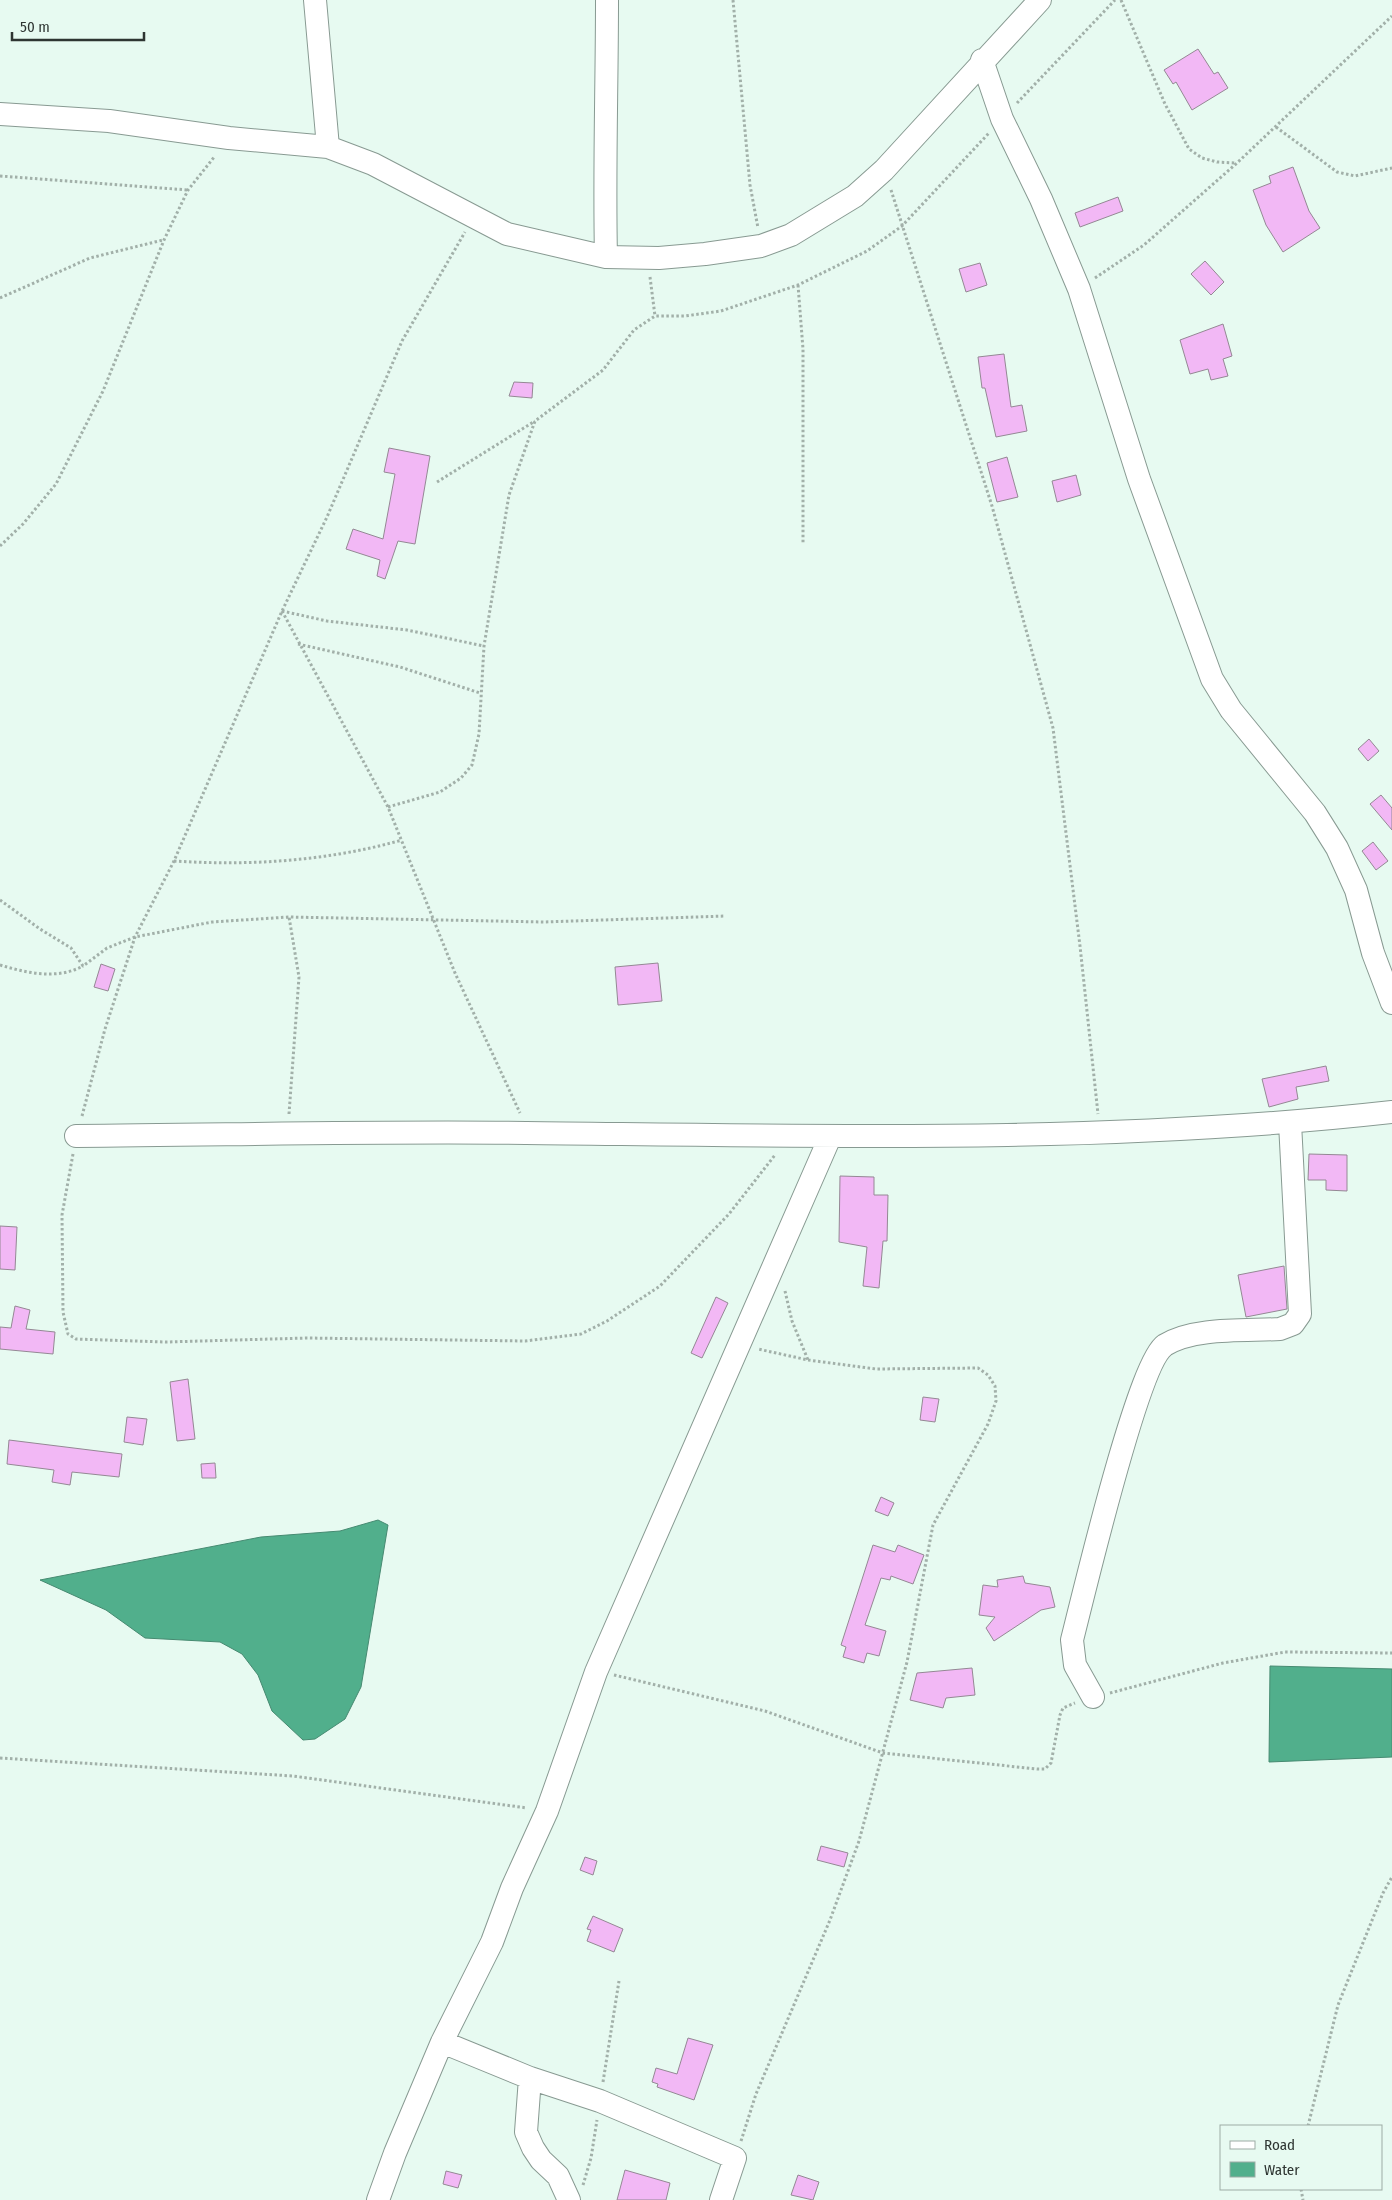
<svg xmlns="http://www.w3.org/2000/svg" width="1392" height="2200" font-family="'Fira Sans Condensed',sans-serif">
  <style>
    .water { fill: #51af8c; stroke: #468a71 }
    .building { fill: #f2b8f5; stroke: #948894 }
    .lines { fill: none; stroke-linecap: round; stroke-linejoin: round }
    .minor-casing { stroke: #889a92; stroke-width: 24 }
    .path { stroke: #a2b0a9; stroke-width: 3; stroke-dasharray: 2.5 2.5; stroke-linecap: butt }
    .minor { stroke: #fff; stroke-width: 22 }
  </style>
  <rect width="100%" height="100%" fill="#e7faf1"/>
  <!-- water -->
  <path class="water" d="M 378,1520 L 388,1525 L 361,1687 L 345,1719 L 315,1739 L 303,1740 L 272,1711 L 258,1675 L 242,1654 L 220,1642 L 145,1638 L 106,1610 L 40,1580 L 261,1537 L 340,1531 Z
    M 1270,1666 L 1392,1669 L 1392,1757 L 1269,1762 Z"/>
  <!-- building -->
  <path class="building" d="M 1198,49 L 1214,74 L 1218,72 L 1228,88 L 1192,110 L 1176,82 L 1173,84 L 1164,70 Z
    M 1293,167 L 1309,211 L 1320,228 L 1283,252 L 1266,225 L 1253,190 L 1271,183 L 1269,176 Z
    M 1118,197 L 1123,211 L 1080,227 L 1075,213 Z
    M 1205,261 L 1224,282 L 1211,295 L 1191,274 Z
    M 980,263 L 987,285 L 966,292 L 959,269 Z
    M 1223,324 L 1232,356 L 1223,359 L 1228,376 L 1211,380 L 1208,369 L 1190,374 L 1180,340 Z
    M 1004,354 L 1011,407 L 1022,405 L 1027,431 L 996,437 L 985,388 L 982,388 L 978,357 Z
    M 514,382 L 533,383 L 532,398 L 509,396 Z
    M 389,448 L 430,456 L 415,544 L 398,541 L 385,579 L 377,576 L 380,560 L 346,549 L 353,529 L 383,539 L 395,474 L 384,472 Z
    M 1007,457 L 1018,497 L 997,502 L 987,463 Z
    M 1076,475 L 1081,495 L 1057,502 L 1052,481 Z
    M 1369,739 L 1379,751 L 1368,761 L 1358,749 Z
    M 1381,795 L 1392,808 L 1392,830 L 1370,804 Z
    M 1373,842 L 1388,861 L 1376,870 L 1362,851 Z
    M 658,963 L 662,1001 L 618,1005 L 615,967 Z
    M 101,964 L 115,969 L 108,991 L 94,987 Z
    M 1326,1066 L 1329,1081 L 1296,1087 L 1298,1099 L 1269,1107 L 1262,1079 Z
    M 1309,1154 L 1347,1155 L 1347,1191 L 1326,1190 L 1326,1180 L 1308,1180 Z
    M 840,1176 L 874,1177 L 874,1195 L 888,1195 L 887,1241 L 883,1241 L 879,1288 L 863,1286 L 867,1247 L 839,1242 Z
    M 0,1226 L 17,1227 L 15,1270 L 0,1269 Z
    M 1284,1266 L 1287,1309 L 1246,1317 L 1238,1275 Z
    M 716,1297 L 728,1303 L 702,1358 L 691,1353 Z
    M 15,1306 L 30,1310 L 26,1329 L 55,1332 L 53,1354 L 0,1349 L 0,1327 L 11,1328 Z
    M 188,1379 L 195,1439 L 177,1441 L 170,1382 Z
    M 923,1397 L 939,1399 L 935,1422 L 920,1420 Z
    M 127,1417 L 147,1419 L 143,1445 L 124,1442 Z
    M 9,1440 L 122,1454 L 119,1477 L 72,1472 L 70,1485 L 52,1482 L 54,1470 L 7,1464 Z
    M 215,1463 L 216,1478 L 202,1478 L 201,1464 Z
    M 881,1497 L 894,1503 L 888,1516 L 875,1511 Z
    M 873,1545 L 895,1552 L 898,1545 L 924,1555 L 913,1584 L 891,1576 L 890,1580 L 881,1578 L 865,1625 L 886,1631 L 879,1656 L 867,1653 L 864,1663 L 843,1657 L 846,1647 L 841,1645 Z
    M 1023,1576 L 1025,1583 L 1050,1587 L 1055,1607 L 1041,1610 L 994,1641 L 986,1628 L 995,1617 L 979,1615 L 983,1585 L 998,1587 L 997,1580 Z
    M 972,1668 L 975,1695 L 946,1698 L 943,1708 L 910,1700 L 917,1673 Z
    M 821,1846 L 848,1853 L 844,1867 L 817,1860 Z
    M 585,1857 L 597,1861 L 593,1875 L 580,1870 Z
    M 593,1916 L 623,1929 L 614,1952 L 587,1941 L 591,1930 L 587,1929 Z
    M 688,2038 L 713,2045 L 694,2100 L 657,2087 L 658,2084 L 652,2082 L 656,2068 L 677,2074 Z
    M 625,2170 L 670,2183 L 666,2200 L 617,2200 Z
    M 446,2171 L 462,2175 L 458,2188 L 443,2184 Z
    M 798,2175 L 819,2182 L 813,2200 L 791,2195 Z"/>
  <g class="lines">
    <!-- minor casing -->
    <g class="minor-casing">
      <path id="minor" d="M 315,0 L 328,147
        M 982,60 L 1002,119 L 1041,199 L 1079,289 L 1139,479 L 1212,679 L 1231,710 L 1315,813 L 1337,848 L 1356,890 L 1373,953 L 1392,1003
        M 0,114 L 109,121 L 229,138 L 328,147 L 373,164 L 507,234 L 606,257 L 659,258 L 705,254 L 761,246 L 791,235 L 855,196 L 884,170 L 1040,0
        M 606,257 C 604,171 607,86 607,0
        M 76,1136 C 226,1135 376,1131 526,1133 C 814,1136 1105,1144 1392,1112
        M 1093,1697 L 1075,1665 L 1072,1640 C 1083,1597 1138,1363 1165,1345 C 1194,1327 1245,1331 1280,1329 L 1293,1324 L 1300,1314 L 1290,1123
        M 442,2042 L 530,2078 L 600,2101 L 735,2158 L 721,2200
        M 530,2078 L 526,2132 L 533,2148 L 541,2160 L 558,2176 L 569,2200
        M 378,2200 L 395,2153 L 442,2042 L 492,1942 L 512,1888 L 547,1811 L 596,1672 L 830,1137"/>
    </g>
    <!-- path -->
    <path class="path" d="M 733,0 L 750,185 L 758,228
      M 1121,0 L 1165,104 L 1189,149 L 1202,158 L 1217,162 L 1236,163
      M 1017,103 L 1115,0
      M 1276,127 L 1337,172 L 1355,176 L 1392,168
      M 0,176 L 188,190
      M 891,190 L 992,506 L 1053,728 L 1080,946 L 1098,1114
      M 650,277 L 655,316
      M 1095,278 L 1144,245 L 1237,163 L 1392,16
      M 798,285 L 803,349 L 803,544
      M 0,298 L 90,258 L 163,240
      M 437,482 L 535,421
      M 0,546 L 23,524 L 56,484 L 103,391 L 164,240 L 188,190 L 215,156
      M 282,611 L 388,807 L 455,973 L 520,1113
      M 282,611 L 327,621 L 407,630 L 484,646
      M 298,644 L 400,667 L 480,693
      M 388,807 L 440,792 L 461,778 L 472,765 L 479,734 L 484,646 L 509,495 L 535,421 L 603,370 L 634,330 L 655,316 L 685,316 L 721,311 L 798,285 L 867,251 L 902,226 L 989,133
      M 174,861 C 250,866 328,861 402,840
      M 0,900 L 40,929 L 71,948 L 83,966 L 107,948 L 135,937 L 212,922 L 289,917 L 544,922 L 725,916
      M 0,965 C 27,973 57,980 83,966
      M 289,1114 L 299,977 L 289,917
      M 82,1116 L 105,1029 L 135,937 L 174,861 L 282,611 L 327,517 L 402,341 L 465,232
      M 73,1154 L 62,1215 L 63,1312 L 68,1334 L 76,1339 L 166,1342 L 307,1338 L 525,1341 L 581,1334 L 607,1321 L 660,1286 L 729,1214 L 775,1155
      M 785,1291 L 792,1321 L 808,1360
      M 614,1675 L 765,1711 L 883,1753 L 1037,1769 L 1045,1769 L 1051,1763 L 1060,1715 L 1063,1708 L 1075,1703
      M 1110,1693 L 1223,1663 L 1285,1652 L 1392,1653
      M 0,1758 L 293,1776 L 527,1808
      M 603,2082 L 619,1981
      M 1308,2126 L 1338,2005 L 1383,1893 L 1392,1877
      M 741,2141 L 756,2094 L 830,1920 L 859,1841 L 907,1662 L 933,1525 L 988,1424 L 996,1401 L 995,1386 L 988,1375 L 978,1368 L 876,1369 L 808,1360 L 758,1349
      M 583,2185 L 591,2158 L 597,2120
      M 1301,2189 L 1303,2200"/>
    <!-- minor -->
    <use href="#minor" class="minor"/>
  </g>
  <!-- legend -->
  <rect x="1220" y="2125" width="162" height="65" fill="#e7faf1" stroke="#9daba5"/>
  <rect x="1230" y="2141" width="25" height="8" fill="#ffffff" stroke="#9daba5"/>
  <text x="1264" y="2150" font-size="15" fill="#2e3532">Road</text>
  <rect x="1230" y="2162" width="25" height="15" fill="#51af8c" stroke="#9daba5"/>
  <text x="1264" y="2175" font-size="15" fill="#2e3532">Water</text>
  <!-- scale -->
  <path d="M12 32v8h132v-8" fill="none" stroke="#2e3532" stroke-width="2.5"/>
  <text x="20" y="32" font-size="15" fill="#2e3532" stroke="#e7faf1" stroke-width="4" paint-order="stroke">50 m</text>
</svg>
